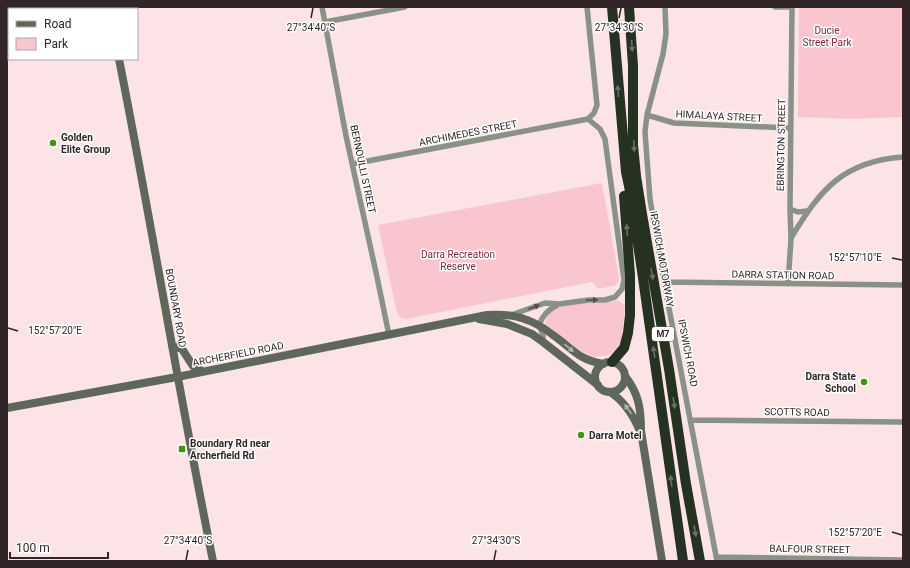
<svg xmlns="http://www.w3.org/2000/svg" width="910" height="568" font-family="Roboto,sans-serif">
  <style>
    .green { fill: #fac6ce }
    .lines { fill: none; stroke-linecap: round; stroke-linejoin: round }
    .street { stroke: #8a9188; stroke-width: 5.5 }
    .secondary { stroke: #5e675a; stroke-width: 8 }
    .highway { stroke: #253221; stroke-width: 10 }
    .oneway { fill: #667064 }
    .oneway2 { fill: #504b49 }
    .oneway3 { fill: #aeb3ac }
    .ticks { fill: none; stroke: #312527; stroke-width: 1.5 }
    .poi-dot { fill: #40960a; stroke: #fff; stroke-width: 1.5 }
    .labels { text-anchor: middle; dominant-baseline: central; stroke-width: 3; stroke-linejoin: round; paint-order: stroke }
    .shield { fill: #fff; stroke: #6f6668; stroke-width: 1 }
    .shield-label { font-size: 9px; font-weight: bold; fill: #312527 }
    .park-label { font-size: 10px; fill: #7e273d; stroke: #fff }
    .street-label { font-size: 10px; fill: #312527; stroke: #fff }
    .poi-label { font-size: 10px; font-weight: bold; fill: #312527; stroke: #fff; text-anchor: start }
    .ticks-label { font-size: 10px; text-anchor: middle; fill: #312527; stroke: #fff; stroke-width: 3; stroke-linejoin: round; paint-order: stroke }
  </style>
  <rect width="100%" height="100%" fill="#fbe3e6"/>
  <!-- green -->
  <path class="green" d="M 799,7 L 903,7 L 903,117 L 849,119 L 798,117 Z
    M 602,183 L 619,278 L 619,281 L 616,285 L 599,289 L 592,282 L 406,319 L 401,318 L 397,313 L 378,225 Z
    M 618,300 L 625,306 L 622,336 L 617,350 L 609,355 L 593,357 L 576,348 L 545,323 C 547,317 550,310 556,308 C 576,300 598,306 618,300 Z"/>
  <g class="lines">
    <!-- street -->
    <path class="street" d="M 322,7 L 346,136 L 377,277 L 389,335
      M 587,7 L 597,105 L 594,113 L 588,119
      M 665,7 L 666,34 L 663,54 L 647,115 L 645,132 L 650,199 L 664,282 L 717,561
      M 775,7 L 792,7
      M 325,22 L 405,7
      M 647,115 L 674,123 L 790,128
      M 352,164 L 588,119
      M 790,209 L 798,212 L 807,211
      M 791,238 C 820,190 843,161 903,157
      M 664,282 L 903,285
      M 788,284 L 791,239 L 790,209 L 792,7
      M 511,315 L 545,303 L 559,304 L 589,300 L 605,300 L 615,297 L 622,289 L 624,280 L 605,139 L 600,129 L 588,119
      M 543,342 L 543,335 L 539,325 C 543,315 548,310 557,305
      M 690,420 L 903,422
      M 717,557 L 903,560"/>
    <!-- secondary -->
    <path class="secondary" d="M 109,7 L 109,9
      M 119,59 C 152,226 179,394 213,561
      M 479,319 L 507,324 L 532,334 L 543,342 L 598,385
      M 172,346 L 182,349 L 193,366 L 202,371
      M595 377a15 15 0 1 1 30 0a15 15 0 1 1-30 0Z
      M 625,376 C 639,394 641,409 641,431 L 662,561
      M 610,392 C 624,401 632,413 639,429
      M 7,408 L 177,377 L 487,315 C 513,313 533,319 553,335 C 573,349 577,359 603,364"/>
    <!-- highway -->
    <path class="highway" d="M 612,7 L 626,172 L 629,186 L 642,271 L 683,561
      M 629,7 L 633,66 L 633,145 L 636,176 L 642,214 L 669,369 L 686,484 L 700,561
      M 612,362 L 624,348 L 628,333 L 630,315 L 630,275 L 624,196"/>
  </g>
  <!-- one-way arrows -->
  <defs><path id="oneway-solid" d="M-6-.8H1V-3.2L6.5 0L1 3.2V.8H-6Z"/></defs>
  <g class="oneway">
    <use href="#oneway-solid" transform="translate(632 46) rotate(86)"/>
    <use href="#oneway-solid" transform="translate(618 91) rotate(-95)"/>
    <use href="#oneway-solid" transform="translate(634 146) rotate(87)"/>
    <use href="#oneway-solid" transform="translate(627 230) rotate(-94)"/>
    <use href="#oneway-solid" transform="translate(652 274) rotate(80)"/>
    <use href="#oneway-solid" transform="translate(654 352) rotate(-98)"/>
    <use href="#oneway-solid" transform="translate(674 403) rotate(81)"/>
    <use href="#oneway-solid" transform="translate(671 481) rotate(-98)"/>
    <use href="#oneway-solid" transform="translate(695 531) rotate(80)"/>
  </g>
  <g class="oneway2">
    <use href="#oneway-solid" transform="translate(592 300) rotate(-3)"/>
    <use href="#oneway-solid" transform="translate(534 307) rotate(-20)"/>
  </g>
  <g class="oneway3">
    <use href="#oneway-solid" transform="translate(569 348) rotate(41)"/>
    <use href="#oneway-solid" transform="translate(628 409) rotate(-125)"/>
  </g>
  <!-- ticks -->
  <path class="ticks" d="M 311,18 L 313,8M 619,18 L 621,8M 892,258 L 902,260M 8,328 L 18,331M 892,532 L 902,535M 186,560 L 188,550M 494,560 L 496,550"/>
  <!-- markers -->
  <g class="poi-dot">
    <circle cx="53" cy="143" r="4"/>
    <circle cx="864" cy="382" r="4"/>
    <circle cx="581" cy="435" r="4"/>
    <rect x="178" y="445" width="8" height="8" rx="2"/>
  </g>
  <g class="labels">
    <!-- shield labels -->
    <rect class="shield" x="652" y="327" width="22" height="14" rx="3"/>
    <g class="shield-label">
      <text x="663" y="334">M7</text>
    </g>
    <!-- park labels -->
    <g class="park-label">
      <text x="827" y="30">Ducie<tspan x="827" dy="12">Street Park</tspan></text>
      <text x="458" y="254">Darra Recreation<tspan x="458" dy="12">Reserve</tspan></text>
    </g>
    <!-- street labels -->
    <g class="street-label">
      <text transform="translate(719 116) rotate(3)">HIMALAYA STREET</text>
      <text transform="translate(468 133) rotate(-11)">ARCHIMEDES STREET</text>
      <text transform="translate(781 145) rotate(-89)">EBRINGTON STREET</text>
      <text transform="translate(363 169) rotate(78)">BERNOULLI STREET</text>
      <text transform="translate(662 259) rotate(80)">IPSWICH MOTORWAY</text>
      <text transform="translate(783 275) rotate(1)">DARRA STATION ROAD</text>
      <text transform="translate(176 308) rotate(80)">BOUNDARY ROAD</text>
      <text transform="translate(688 353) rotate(79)">IPSWICH ROAD</text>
      <text transform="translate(238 354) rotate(-11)">ARCHERFIELD ROAD</text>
      <text transform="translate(797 412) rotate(1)">SCOTTS ROAD</text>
      <text transform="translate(810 549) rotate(1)">BALFOUR STREET</text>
    </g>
    <!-- poi labels -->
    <g class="poi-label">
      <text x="61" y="137">Golden<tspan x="61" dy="12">Elite Group</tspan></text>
      <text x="856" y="376" text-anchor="end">Darra State<tspan x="856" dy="12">School</tspan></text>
      <text x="589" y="435">Darra Motel</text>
      <text x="190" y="443">Boundary Rd near<tspan x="190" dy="12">Archerfield Rd</tspan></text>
    </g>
  </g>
  <g class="ticks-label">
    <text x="311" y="31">27°34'40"S</text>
    <text x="619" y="31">27°34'30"S</text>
    <text x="855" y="261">152°57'10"E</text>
    <text x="55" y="334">152°57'20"E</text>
    <text x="855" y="536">152°57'20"E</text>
    <text x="188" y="544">27°34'40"S</text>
    <text x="496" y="544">27°34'30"S</text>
  </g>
  <!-- border -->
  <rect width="910" height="568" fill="none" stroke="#312527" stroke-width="16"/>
  <!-- legend -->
  <rect x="8" y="8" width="130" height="52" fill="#ffffff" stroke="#ada8a9"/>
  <rect x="16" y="21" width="20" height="6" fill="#5e675a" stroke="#ada8a9"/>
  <text x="44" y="28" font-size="12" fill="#312527">Road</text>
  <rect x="16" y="38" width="20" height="12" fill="#fac6ce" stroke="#ada8a9"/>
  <text x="44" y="48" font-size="12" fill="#312527">Park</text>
  <!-- scale -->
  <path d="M10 552v6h98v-6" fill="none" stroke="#312527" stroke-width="2"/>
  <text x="16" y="552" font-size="12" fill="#312527" stroke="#ffffff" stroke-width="3" paint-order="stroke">100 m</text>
</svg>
